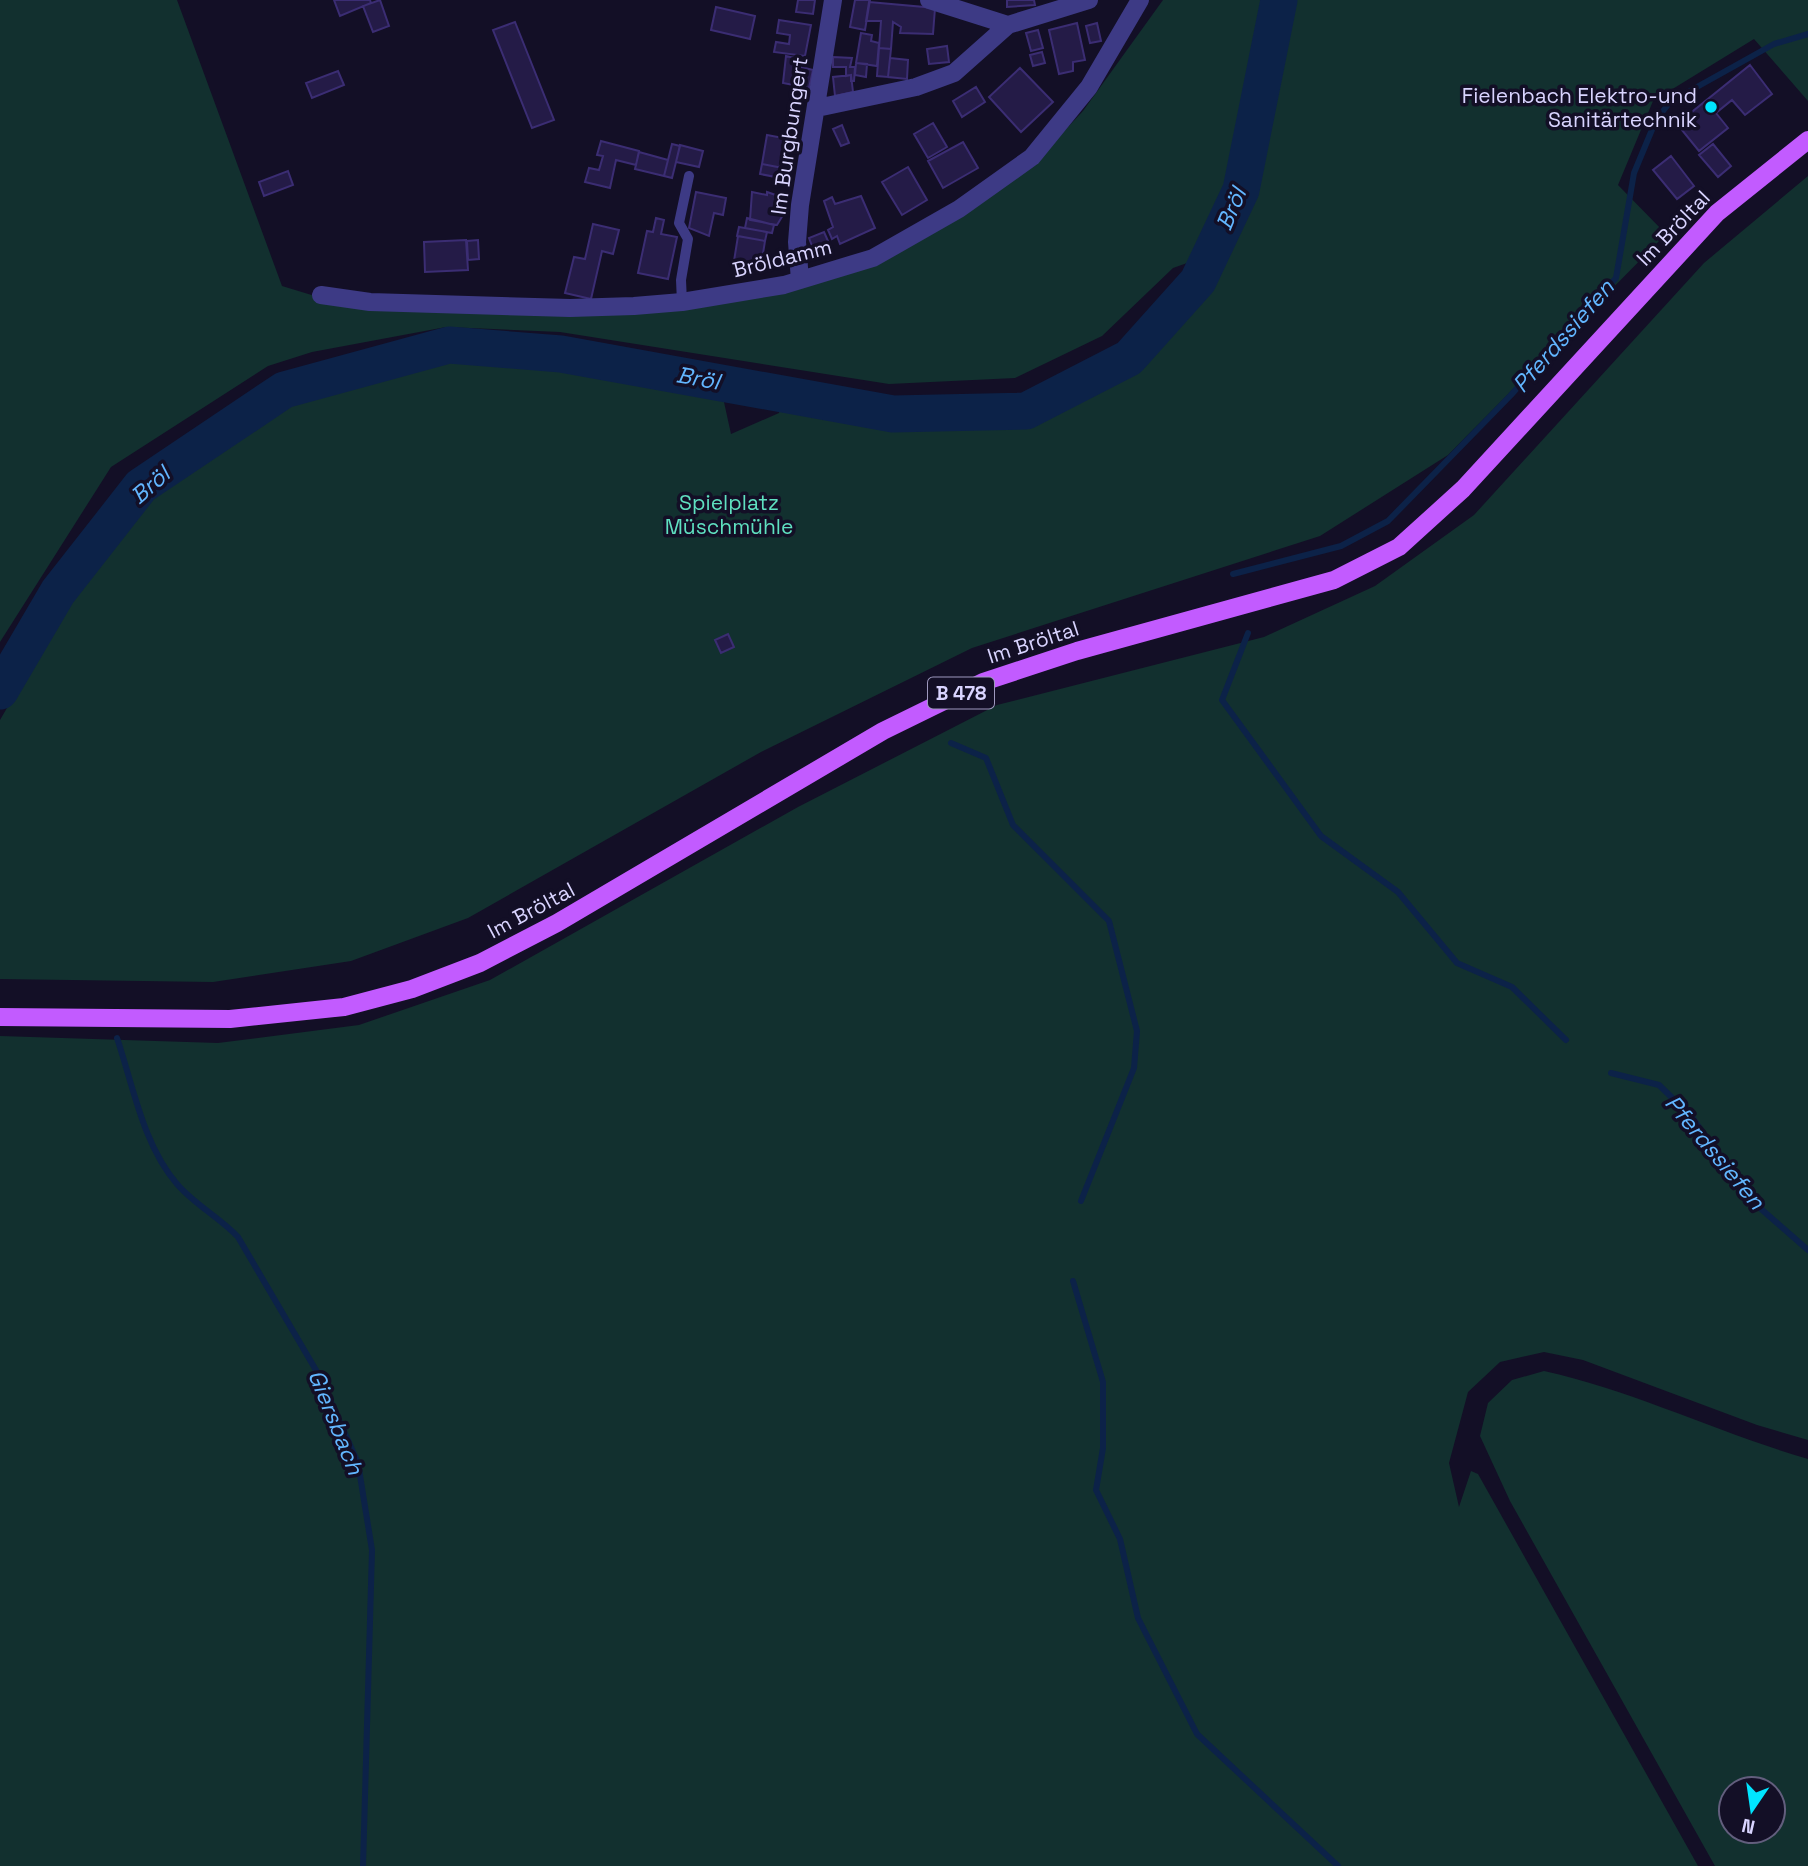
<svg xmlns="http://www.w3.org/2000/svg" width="1808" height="1866" font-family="'Space Grotesk',sans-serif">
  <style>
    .green { fill: #12302f; fill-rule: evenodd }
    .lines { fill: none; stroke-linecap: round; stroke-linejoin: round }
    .stream { stroke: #0c2248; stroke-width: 6 }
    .river { stroke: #0c2248; stroke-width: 37 }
    .building { fill: #241b47; stroke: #3b2d73; stroke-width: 2 }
    .lane { stroke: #3d3a85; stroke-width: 10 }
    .street { stroke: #3d3a85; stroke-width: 18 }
    .primary { stroke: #c25bff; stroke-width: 18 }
    .poi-dot { fill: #00e5ff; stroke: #130f26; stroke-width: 2.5 }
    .labels { text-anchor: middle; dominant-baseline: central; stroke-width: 7; stroke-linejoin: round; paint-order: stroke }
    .shield { fill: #130f26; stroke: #9e99be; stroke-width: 2 }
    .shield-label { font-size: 19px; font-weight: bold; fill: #d9d4ff }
    .poi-label { font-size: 21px; fill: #d9d4ff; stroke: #130f26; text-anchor: end }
    .street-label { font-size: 21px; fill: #d9d4ff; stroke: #130f26 }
    .park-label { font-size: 21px; fill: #5fe0c0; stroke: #130f26 }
    .water-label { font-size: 23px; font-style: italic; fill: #62b6ff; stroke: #130f26 }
  </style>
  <rect width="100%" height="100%" fill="#130f26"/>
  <!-- green -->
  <path class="green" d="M 0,0 L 177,0 L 282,286 L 328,300 L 560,314 L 874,262 L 1039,158 L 1083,111 L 1163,0 L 1808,0 L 1808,101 L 1754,39 L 1653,101 L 1618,185 L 1666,234 L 1448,455 L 1320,536 L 972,648 L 761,752 L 468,918 L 351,961 L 213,982 L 0,979 L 0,720 L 73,594 L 150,491 L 283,399 L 447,352 L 563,366 L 722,393 L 731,434 L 779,413 L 781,401 L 888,422 L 1028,416 L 1135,367 L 1207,287 L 1232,247 L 1173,268 L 1102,336 L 1015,378 L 889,384 L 560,332 L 446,327 L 312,352 L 268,366 L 111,467 L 0,642 Z
    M 1808,176 L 1808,1440 L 1757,1425 L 1583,1360 L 1544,1352 L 1500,1362 L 1468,1392 L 1449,1463 L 1459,1507 L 1471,1471 L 1478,1474 L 1698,1866 L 0,1866 L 0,1036 L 218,1043 L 359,1025 L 490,980 L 798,807 L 997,705 L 1264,637 L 1375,586 L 1474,515 L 1704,263 Z
    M 1544,1371 C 1634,1391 1719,1433 1808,1459 L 1808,1866 L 1715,1866 L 1510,1501 L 1480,1436 L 1488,1403 L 1512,1380 ZM 1731,1789 L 1773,1789 L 1773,1831 L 1731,1831 Z"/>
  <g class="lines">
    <!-- stream -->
    <path class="stream" d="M 1233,574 L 1341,546 L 1388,521 L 1511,395 L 1616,278 L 1634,173 L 1656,120 L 1670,102 L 1774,44 L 1808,34
      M 1248,633 L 1222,700 L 1321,836 L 1398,892 L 1457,963 L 1512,987 L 1566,1040
      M 951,743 L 986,758 L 1013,825 L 1109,921 L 1137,1031 L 1134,1068 L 1081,1201
      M 117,1038 C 133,1085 143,1145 177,1184 C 194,1204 220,1218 238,1237 L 320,1377 L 358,1463 L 372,1550 L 363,1866
      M 1611,1073 L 1659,1085 L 1692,1117 L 1745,1195 L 1808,1250
      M 1073,1281 L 1103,1382 L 1103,1448 L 1096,1490 L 1120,1539 L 1138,1618 L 1197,1734 L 1338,1866"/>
    <!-- river -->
    <path class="river" d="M 0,691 L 58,592 L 141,486 L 284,390 L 449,345 L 561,354 L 893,414 L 1026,411 L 1129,358 L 1198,281 L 1241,190 L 1279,0"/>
  </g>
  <!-- building -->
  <path class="building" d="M 334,0 L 370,0 L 371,3 L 340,16 Z
    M 380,0 L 389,26 L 373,32 L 363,6 Z
    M 798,0 L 815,0 L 813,14 L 796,12 Z
    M 855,0 L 870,0 L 865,30 L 850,27 Z
    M 1007,0 L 1034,0 L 1035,5 L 1007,7 Z
    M 869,2 L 935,8 L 933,34 L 900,33 L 901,27 L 893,22 L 891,49 L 879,48 L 881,21 L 866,21 Z
    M 716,7 L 755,16 L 750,39 L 711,30 Z
    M 779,20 L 811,25 L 805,56 L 774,52 L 776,42 L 789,44 L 790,35 L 777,33 Z
    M 515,22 L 554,120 L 532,128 L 493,30 Z
    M 1077,23 L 1085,60 L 1073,62 L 1073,71 L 1059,74 L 1049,30 Z
    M 1097,23 L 1101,41 L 1090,43 L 1086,26 Z
    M 1038,30 L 1043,48 L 1031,51 L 1026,33 Z
    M 861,33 L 872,35 L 871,41 L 879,43 L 877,66 L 856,63 Z
    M 947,46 L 949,62 L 929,64 L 927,49 Z
    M 879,48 L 891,49 L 888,77 L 877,76 Z
    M 1042,52 L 1045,63 L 1033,66 L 1030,55 Z
    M 786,56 L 803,60 L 801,67 L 813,70 L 809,88 L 783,83 Z
    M 833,57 L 852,58 L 850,67 L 855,67 L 854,81 L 851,81 L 851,75 L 846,76 L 846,67 L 833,67 Z
    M 890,58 L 908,60 L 907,79 L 888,77 Z
    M 856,63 L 867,64 L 866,77 L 855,75 Z
    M 1750,65 L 1772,94 L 1745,115 L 1732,100 L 1716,113 L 1728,128 L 1699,151 L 1677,124 Z
    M 1020,68 L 1053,102 L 1021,132 L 989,97 Z
    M 338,71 L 344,85 L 312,98 L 306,83 Z
    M 851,75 L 853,92 L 835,96 L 833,77 Z
    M 976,87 L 985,102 L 962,117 L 953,101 Z
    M 933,123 L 947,147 L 928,158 L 914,134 Z
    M 842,125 L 849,143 L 841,146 L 833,129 Z
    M 767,135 L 794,140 L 788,169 L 762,164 Z
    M 601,141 L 639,151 L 636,165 L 616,160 L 610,188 L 585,182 L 589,168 L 599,170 L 603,156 L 597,155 Z
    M 963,142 L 978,168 L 943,188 L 928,161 Z
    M 672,144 L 680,146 L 672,178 L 664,176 Z
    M 1713,144 L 1731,166 L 1718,177 L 1699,155 Z
    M 680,145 L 703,151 L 699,167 L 676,162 Z
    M 639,152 L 668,160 L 664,176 L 635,169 Z
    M 1671,156 L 1694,186 L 1677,199 L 1653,170 Z
    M 762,164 L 788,169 L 786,179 L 760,174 Z
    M 908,167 L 927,200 L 902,215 L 882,182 Z
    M 288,171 L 293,185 L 264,196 L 259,182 Z
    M 696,192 L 726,198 L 723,215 L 714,213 L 709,236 L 689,228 Z
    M 752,192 L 767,195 L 767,192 L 787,199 L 783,215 L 777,225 L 750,220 Z
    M 861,196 L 875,228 L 840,244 L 837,236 L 832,239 L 828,230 L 833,227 L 824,201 L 832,197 L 835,204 Z
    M 656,218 L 664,220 L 661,234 L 677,237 L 668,279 L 638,273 L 647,231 L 653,232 Z
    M 747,218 L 774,225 L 772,233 L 745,228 Z
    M 593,224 L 619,230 L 613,254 L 602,251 L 591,299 L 565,293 L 574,257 L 585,259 Z
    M 739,227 L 767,232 L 765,241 L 737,236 Z
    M 824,232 L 832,250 L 816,256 L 809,238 Z
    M 738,236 L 765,241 L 761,266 L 734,261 Z
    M 466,240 L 468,270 L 425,272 L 424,242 Z
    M 478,240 L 479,259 L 468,260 L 467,241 Z
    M 728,634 L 734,647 L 721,653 L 715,640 Z"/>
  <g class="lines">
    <!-- lane -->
    <path class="lane" d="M 682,302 L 681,280 L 688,239 L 679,223 L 689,176"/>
    <!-- street -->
    <path class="street" d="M 929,0 L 1008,25 L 1089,0
      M 817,108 L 916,87 L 954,73 L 1008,25
      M 800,280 L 797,242 L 800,205 L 833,0
      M 321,295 L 370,302 L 570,308 L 634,306 L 682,302 L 784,285 L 873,258 L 959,209 L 1032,157 L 1089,87 L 1140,0"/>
    <!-- primary -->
    <path class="primary" d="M 0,1017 L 230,1019 L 344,1007 L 412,989 L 480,963 L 557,923 L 883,731 L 983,682 L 1077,651 L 1334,580 L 1399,547 L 1463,489 L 1717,213 L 1808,140"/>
  </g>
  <!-- markers -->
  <circle class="poi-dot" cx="1711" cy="107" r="7"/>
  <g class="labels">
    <!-- shield labels -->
    <rect class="shield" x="928" y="677.5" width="66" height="31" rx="5"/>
    <g class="shield-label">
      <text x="961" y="693">B 478</text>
    </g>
    <!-- poi labels -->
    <g class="poi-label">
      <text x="1697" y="95">Fielenbach Elektro-und<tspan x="1697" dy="24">Sanitärtechnik</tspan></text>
    </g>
    <!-- street labels -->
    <g class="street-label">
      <text transform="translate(789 136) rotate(-82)">Im Burgbungert</text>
      <text transform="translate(1673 228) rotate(-46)">Im Bröltal</text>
      <text transform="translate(782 258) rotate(-14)">Bröldamm</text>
      <text transform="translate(1033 642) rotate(-18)">Im Bröltal</text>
      <text transform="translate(531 910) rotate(-28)">Im Bröltal</text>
    </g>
    <!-- park labels -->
    <g class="park-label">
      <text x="729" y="502">Spielplatz<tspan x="729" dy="24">Müschmühle</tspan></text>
    </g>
    <!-- water labels -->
    <g class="water-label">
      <text transform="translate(1231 209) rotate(-67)">Bröl</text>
      <text transform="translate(1563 336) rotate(-49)">Pferdssiefen</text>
      <text transform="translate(698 378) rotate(10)">Bröl</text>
      <text transform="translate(150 485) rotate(-41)">Bröl</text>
      <text transform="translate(1715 1152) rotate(50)">Pferdssiefen</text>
      <text transform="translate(336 1422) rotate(68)">Giersbach</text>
    </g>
  </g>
  <!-- north arrow -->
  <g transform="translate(1752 1810) rotate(193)"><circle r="33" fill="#130f26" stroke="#625e7d" stroke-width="2"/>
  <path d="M0-5L12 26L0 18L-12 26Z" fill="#00e5ff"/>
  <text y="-10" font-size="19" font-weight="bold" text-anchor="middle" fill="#d9d4ff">N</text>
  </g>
</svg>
